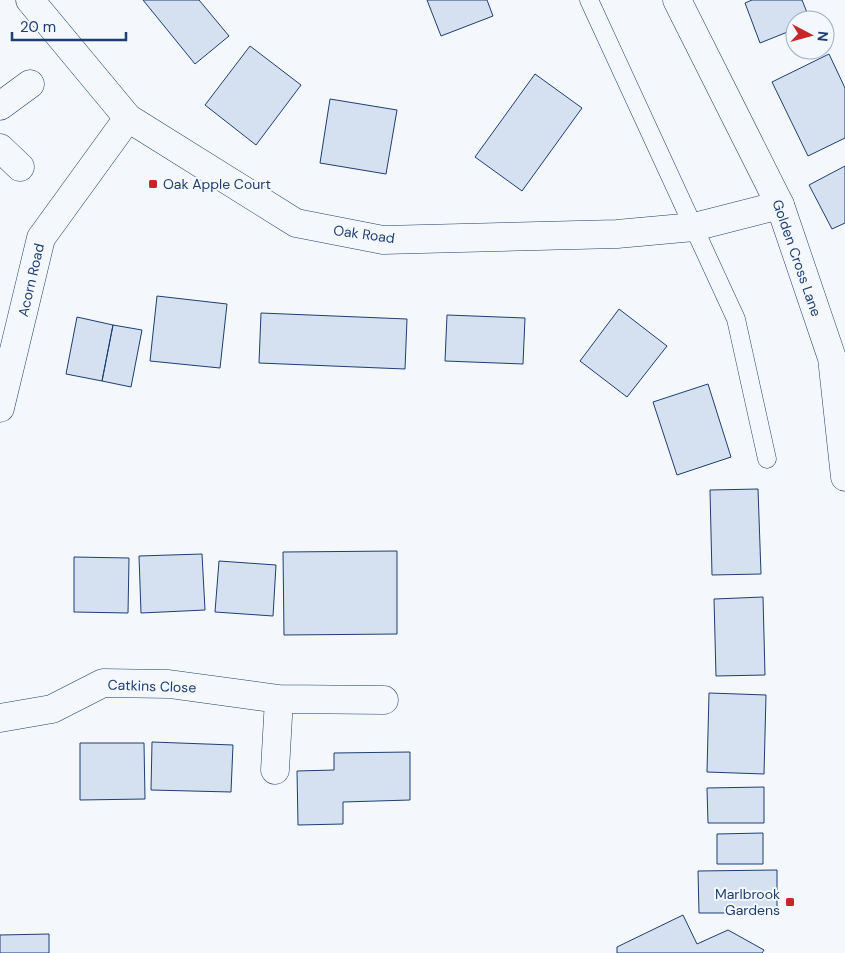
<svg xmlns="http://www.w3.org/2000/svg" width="845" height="953" font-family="'DM Sans',sans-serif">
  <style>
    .building { fill: #d5e0f0; stroke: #1d3f73 }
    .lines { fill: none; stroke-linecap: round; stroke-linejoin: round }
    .service-casing { stroke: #1d3f73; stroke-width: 19 }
    .minor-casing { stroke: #1d3f73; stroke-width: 29 }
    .secondary-casing { stroke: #1d3f73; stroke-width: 29 }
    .service { stroke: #f4f7fb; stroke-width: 18 }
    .minor { stroke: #f4f7fb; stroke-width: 28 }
    .secondary { stroke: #f4f7fb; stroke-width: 28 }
    .poi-dot { fill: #c62828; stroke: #f4f7fb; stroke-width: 2 }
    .labels { text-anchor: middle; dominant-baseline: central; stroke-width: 4; stroke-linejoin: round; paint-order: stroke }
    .poi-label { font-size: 14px; fill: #1d3f73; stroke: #f4f7fb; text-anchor: start }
    .street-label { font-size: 14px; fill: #1d3f73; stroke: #f4f7fb }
  </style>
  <rect width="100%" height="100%" fill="#f4f7fb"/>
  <!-- building -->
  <path class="building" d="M 143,0 L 199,0 L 229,36 L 195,64 Z
    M 427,0 L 487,0 L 493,16 L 441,36 Z
    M 752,0 L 802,0 L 810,20 L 795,20 L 795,29 L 760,43 L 745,3 Z
    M 250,46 L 301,85 L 256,145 L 205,105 Z
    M 829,54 L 845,88 L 845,138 L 808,156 L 772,82 Z
    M 535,74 L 582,108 L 522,191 L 475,157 Z
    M 330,99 L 397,110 L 386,174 L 320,163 Z
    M 845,166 L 845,223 L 832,229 L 809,185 Z
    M 157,296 L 227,304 L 220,368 L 150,361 Z
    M 619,309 L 667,346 L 627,397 L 580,361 Z
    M 261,313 L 407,319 L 405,369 L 259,363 Z
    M 447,315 L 525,318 L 523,364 L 445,361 Z
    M 77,317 L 113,325 L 102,381 L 66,374 Z
    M 113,325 L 142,330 L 131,387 L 102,381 Z
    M 708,384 L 731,457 L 677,475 L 653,402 Z
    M 758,489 L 761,574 L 712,575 L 710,490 Z
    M 397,551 L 397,634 L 284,635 L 283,552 Z
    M 202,554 L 205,610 L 141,613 L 139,556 Z
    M 74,557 L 129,558 L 128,613 L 74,612 Z
    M 219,561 L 276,565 L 273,616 L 215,612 Z
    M 763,597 L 765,675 L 716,676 L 714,599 Z
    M 709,693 L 766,695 L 764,774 L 707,772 Z
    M 152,742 L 233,745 L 231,792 L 151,790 Z
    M 80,743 L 144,743 L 145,799 L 80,800 Z
    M 410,752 L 410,800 L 343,802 L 343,824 L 298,825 L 297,771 L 334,770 L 334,753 Z
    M 764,787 L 764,823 L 708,823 L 707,788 Z
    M 763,833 L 763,864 L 717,864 L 717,834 Z
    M 777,870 L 777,913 L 699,913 L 698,871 Z
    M 683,915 L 697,944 L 728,930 L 764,950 L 762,953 L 617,953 L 617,947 Z
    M 49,934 L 49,953 L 0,953 L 0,935 Z"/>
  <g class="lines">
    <!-- service casing -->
    <g class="service-casing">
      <path id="service" d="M 589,0 L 736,319 L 767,459"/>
    </g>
    <!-- minor casing -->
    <g class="minor-casing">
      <path id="minor" d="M 30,0 L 128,118 L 296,223 L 383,240 L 617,234 L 694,227 L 780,205
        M 0,106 L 30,84
        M 0,148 L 20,167
        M 0,408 L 41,238 L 128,118
        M 0,718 L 52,709 L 103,683 L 169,684 L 279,699 L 384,700
        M 275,770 L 279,699"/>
    </g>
    <!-- secondary casing -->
    <g class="secondary-casing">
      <path id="secondary" d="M 677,0 L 780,205 L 832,358 L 845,477"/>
    </g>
    <!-- service -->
    <use href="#service" class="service"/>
    <!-- minor -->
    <use href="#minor" class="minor"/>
    <!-- secondary -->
    <use href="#secondary" class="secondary"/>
  </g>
  <!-- markers -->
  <g class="poi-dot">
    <rect x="148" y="179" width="10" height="10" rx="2.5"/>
    <rect x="785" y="897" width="10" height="10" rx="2.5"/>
  </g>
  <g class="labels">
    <!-- poi labels -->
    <g class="poi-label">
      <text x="163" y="184">Oak Apple Court</text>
      <text x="780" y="894" text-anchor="end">Marlbrook<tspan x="780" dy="16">Gardens</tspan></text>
    </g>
    <!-- street labels -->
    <g class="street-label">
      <text transform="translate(364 234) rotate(8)">Oak Road</text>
      <text transform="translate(797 258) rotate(71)">Golden Cross Lane</text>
      <text transform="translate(31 280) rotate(-77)">Acorn Road</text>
      <text transform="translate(152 686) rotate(2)">Catkins Close</text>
    </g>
  </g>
  <!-- north arrow -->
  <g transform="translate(810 35) rotate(96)"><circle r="24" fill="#f4f7fb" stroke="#9eadc5"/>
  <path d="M0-4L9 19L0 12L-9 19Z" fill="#c62828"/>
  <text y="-8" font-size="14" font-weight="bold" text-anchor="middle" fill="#1d3f73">N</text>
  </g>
  <!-- scale -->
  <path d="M12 32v8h114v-8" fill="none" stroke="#1d3f73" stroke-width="2.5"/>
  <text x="20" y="32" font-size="15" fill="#1d3f73" stroke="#f4f7fb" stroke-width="4" paint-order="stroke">20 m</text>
</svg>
